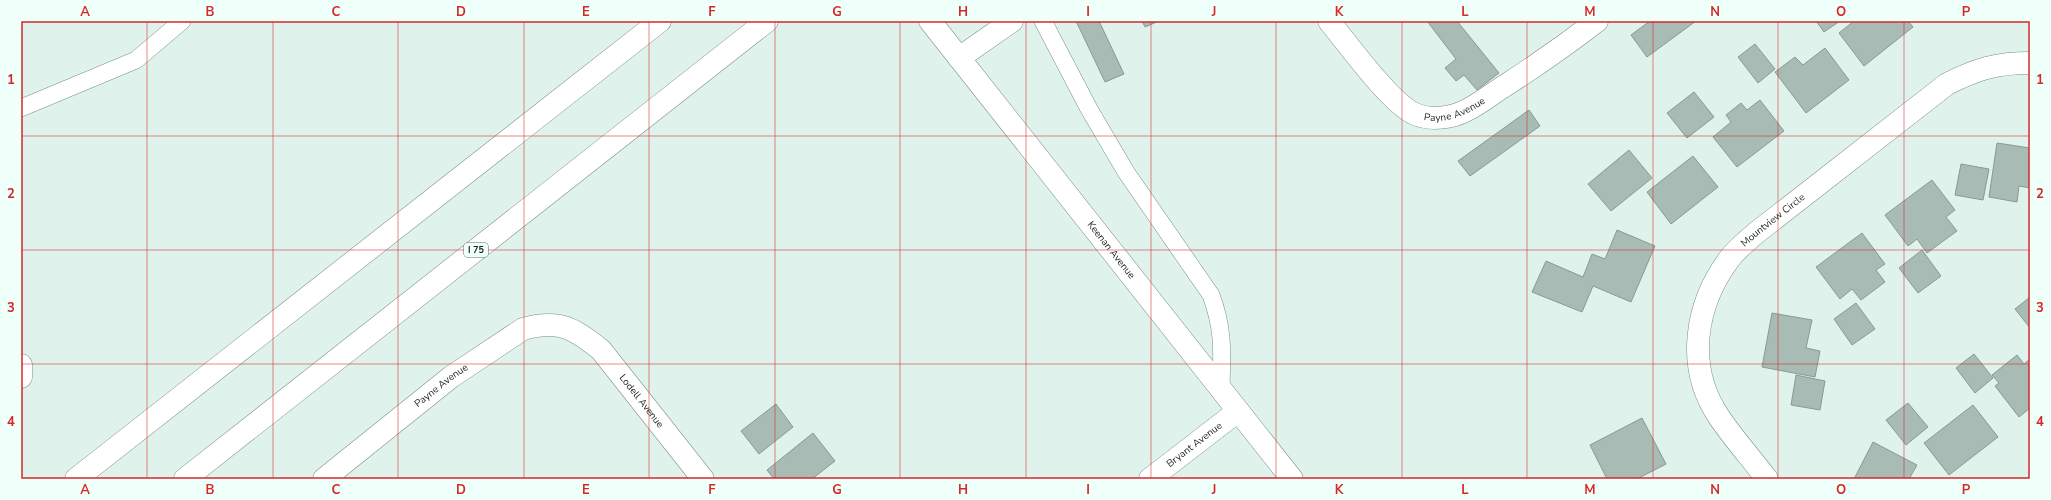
<svg xmlns="http://www.w3.org/2000/svg" width="2051" height="500" font-family="'Nunito Sans',sans-serif">
  <style>
    .building { fill: #a8bcb5; stroke: #879a94 }
    .lines { fill: none; stroke-linecap: round; stroke-linejoin: round }
    .service-casing { stroke: #7c8f89; stroke-width: 18 }
    .minor-casing { stroke: #7c8f89; stroke-width: 23 }
    .tertiary-casing { stroke: #7c8f89; stroke-width: 23 }
    .motorway-casing { stroke: #7c8f89; stroke-width: 23 }
    .service { stroke: #fff; stroke-width: 17 }
    .minor { stroke: #fff; stroke-width: 22 }
    .tertiary { stroke: #fff; stroke-width: 22 }
    .motorway { stroke: #fff; stroke-width: 22 }
    .grid { fill: none; stroke: #d62828; stroke-width: 1; stroke-opacity: 0.55 }
    .labels { text-anchor: middle; dominant-baseline: central; stroke-width: 4; stroke-linejoin: round; paint-order: stroke }
    .shield { fill: #effffa; stroke: #5c6663; stroke-width: 1 }
    .shield-label { font-size: 9px; font-weight: bold; fill: #1d2422 }
    .street-label { font-size: 10px; fill: #1d2422; stroke: #effffa }
    .neatline { fill: none; stroke: #d62828; stroke-width: 1.5 }
    .grid-label { font-size: 13px; text-anchor: middle; font-weight: bold; fill: #d62828 }
  </style>
  <rect width="100%" height="100%" fill="#dff3ec"/>
  <!-- building -->
  <path class="building" d="M 1076,21 L 1099,21 L 1124,74 L 1105,82 Z
    M 1142,21 L 1159,21 L 1145,27 Z
    M 1427,21 L 1457,21 L 1499,73 L 1477,90 L 1464,75 L 1456,81 L 1445,68 L 1456,59 Z
    M 1650,21 L 1696,21 L 1647,57 L 1631,35 Z
    M 1816,21 L 1840,21 L 1824,32 Z
    M 1854,21 L 1908,21 L 1913,27 L 1864,66 L 1839,33 Z
    M 1755,44 L 1775,69 L 1758,83 L 1738,57 Z
    M 1825,48 L 1849,80 L 1806,113 L 1775,72 L 1795,57 L 1803,65 Z
    M 1694,92 L 1714,117 L 1687,138 L 1667,113 Z
    M 1760,100 L 1784,131 L 1737,167 L 1713,137 L 1731,122 L 1726,115 L 1741,103 L 1747,110 Z
    M 1529,110 L 1540,126 L 1470,176 L 1458,161 Z
    M 1997,143 L 2030,148 L 2030,188 L 2019,186 L 2017,202 L 1989,197 Z
    M 1629,150 L 1652,178 L 1611,211 L 1588,184 Z
    M 1693,156 L 1718,187 L 1671,224 L 1647,192 Z
    M 1961,164 L 1989,169 L 1983,200 L 1955,195 Z
    M 1932,180 L 1955,210 L 1946,217 L 1957,231 L 1927,253 L 1917,239 L 1908,246 L 1885,215 Z
    M 1617,230 L 1655,246 L 1631,302 L 1593,286 L 1582,312 L 1532,292 L 1546,261 L 1583,277 L 1592,254 L 1605,259 Z
    M 1862,233 L 1885,264 L 1876,270 L 1885,282 L 1861,300 L 1852,289 L 1840,299 L 1816,267 Z
    M 1922,250 L 1941,276 L 1918,293 L 1899,268 Z
    M 2030,297 L 2030,328 L 2015,309 Z
    M 1856,303 L 1875,329 L 1852,345 L 1834,319 Z
    M 1772,313 L 1812,320 L 1806,348 L 1820,351 L 1815,377 L 1762,367 Z
    M 1974,354 L 1993,378 L 1975,393 L 1956,368 Z
    M 2017,355 L 2024,364 L 2030,359 L 2030,408 L 2019,417 L 1995,386 L 1999,383 L 1992,375 Z
    M 1796,375 L 1825,381 L 1820,410 L 1791,405 Z
    M 1908,403 L 1928,427 L 1906,445 L 1886,420 Z
    M 776,404 L 793,427 L 759,454 L 741,431 Z
    M 1973,405 L 1998,437 L 1949,475 L 1924,443 Z
    M 1642,418 L 1666,464 L 1637,479 L 1607,479 L 1590,445 Z
    M 813,433 L 835,461 L 812,479 L 774,479 L 767,470 Z
    M 1873,442 L 1917,465 L 1909,479 L 1854,479 Z"/>
  <g class="lines">
    <!-- service casing -->
    <g class="service-casing">
      <path id="service" d="M 1043,21 L 1089,109 L 1126,172 L 1211,295 C 1224,330 1222,352 1221,388
        M 21,108 L 136,60 L 182,21"/>
    </g>
    <!-- minor casing -->
    <g class="minor-casing">
      <g id="minor">
        <path id="s1" d="M 1329,21 C 1347,43 1391,104 1415,114 C 1431,121 1452,118 1467,110 C 1481,103 1493,93 1506,85 C 1537,65 1567,44 1597,21"/>
        <path d="M 959,58 L 1012,21"/>
        <path d="M 21,365 L 21,377"/>
        <path id="s2" d="M 324,479 L 451,377 L 523,329 C 559,319 574,328 601,350 L 703,479"/>
        <path id="s3" d="M 1150,479 L 1238,411"/>
        <path id="s4" d="M 1767,479 C 1751,458 1733,438 1719,417 C 1685,367 1695,304 1730,258 C 1737,249 1747,241 1756,233 L 1947,84 C 1977,69 1996,63 2030,63"/>
      </g>
    </g>
    <!-- tertiary casing -->
    <g class="tertiary-casing">
      <g id="tertiary">
        <path id="s5" d="M 930,21 L 1292,479"/>
      </g>
    </g>
    <!-- motorway casing -->
    <g class="motorway-casing">
      <path id="motorway" d="M 76,479 L 660,21
        M 185,479 L 767,21"/>
    </g>
    <!-- service -->
    <use href="#service" class="service"/>
    <!-- minor -->
    <use href="#minor" class="minor"/>
    <!-- tertiary -->
    <use href="#tertiary" class="tertiary"/>
    <!-- motorway -->
    <use href="#motorway" class="motorway"/>
  </g>
  <!-- grid -->
  <path class="grid" d="M 147,21 L 147,479M 273,21 L 273,479M 398,21 L 398,479M 524,21 L 524,479M 649,21 L 649,479M 775,21 L 775,479M 900,21 L 900,479M 1026,21 L 1026,479M 1151,21 L 1151,479M 1276,21 L 1276,479M 1402,21 L 1402,479M 1527,21 L 1527,479M 1653,21 L 1653,479M 1778,21 L 1778,479M 1904,21 L 1904,479M 21,136 L 2030,136M 21,250 L 2030,250M 21,364 L 2030,364"/>
  <g class="labels">
    <!-- shield labels -->
    <rect class="shield" x="464" y="243" width="24" height="14" rx="3"/>
    <g class="shield-label">
      <text x="476" y="250">I 75</text>
    </g>
    <!-- street labels -->
    <g class="street-label">
      <text stroke="none"><textPath href="#s1" startOffset="169">Payne Avenue</textPath></text>
      <text stroke="none"><textPath href="#s4" startOffset="306">Mountview Circle</textPath></text>
      <text stroke="none"><textPath href="#s5" startOffset="292">Keenan Avenue</textPath></text>
      <text stroke="none"><textPath href="#s2" startOffset="150">Payne Avenue</textPath></text>
      <text stroke="none"><textPath href="#s2" startOffset="400">Lodell Avenue</textPath></text>
      <text stroke="none"><textPath href="#s3" startOffset="56">Bryant Avenue</textPath></text>
    </g>
  </g>
  <!-- border -->
  <rect width="2051" height="500" fill="none" stroke="#effffa" stroke-width="44"/>
  <rect x="22" y="22" width="2007" height="456" class="neatline"/>
  <g class="grid-label">
    <text x="85" y="16">A</text>
    <text x="210" y="16">B</text>
    <text x="336" y="16">C</text>
    <text x="461" y="16">D</text>
    <text x="586" y="16">E</text>
    <text x="712" y="16">F</text>
    <text x="837" y="16">G</text>
    <text x="963" y="16">H</text>
    <text x="1088" y="16">I</text>
    <text x="1214" y="16">J</text>
    <text x="1339" y="16">K</text>
    <text x="1465" y="16">L</text>
    <text x="1590" y="16">M</text>
    <text x="1715" y="16">N</text>
    <text x="1841" y="16">O</text>
    <text x="1966" y="16">P</text>
    <text x="11" y="84">1</text>
    <text x="2040" y="84">1</text>
    <text x="11" y="198">2</text>
    <text x="2040" y="198">2</text>
    <text x="11" y="312">3</text>
    <text x="2040" y="312">3</text>
    <text x="11" y="426">4</text>
    <text x="2040" y="426">4</text>
    <text x="85" y="494">A</text>
    <text x="210" y="494">B</text>
    <text x="336" y="494">C</text>
    <text x="461" y="494">D</text>
    <text x="586" y="494">E</text>
    <text x="712" y="494">F</text>
    <text x="837" y="494">G</text>
    <text x="963" y="494">H</text>
    <text x="1088" y="494">I</text>
    <text x="1214" y="494">J</text>
    <text x="1339" y="494">K</text>
    <text x="1465" y="494">L</text>
    <text x="1590" y="494">M</text>
    <text x="1715" y="494">N</text>
    <text x="1841" y="494">O</text>
    <text x="1966" y="494">P</text>
  </g>
</svg>
